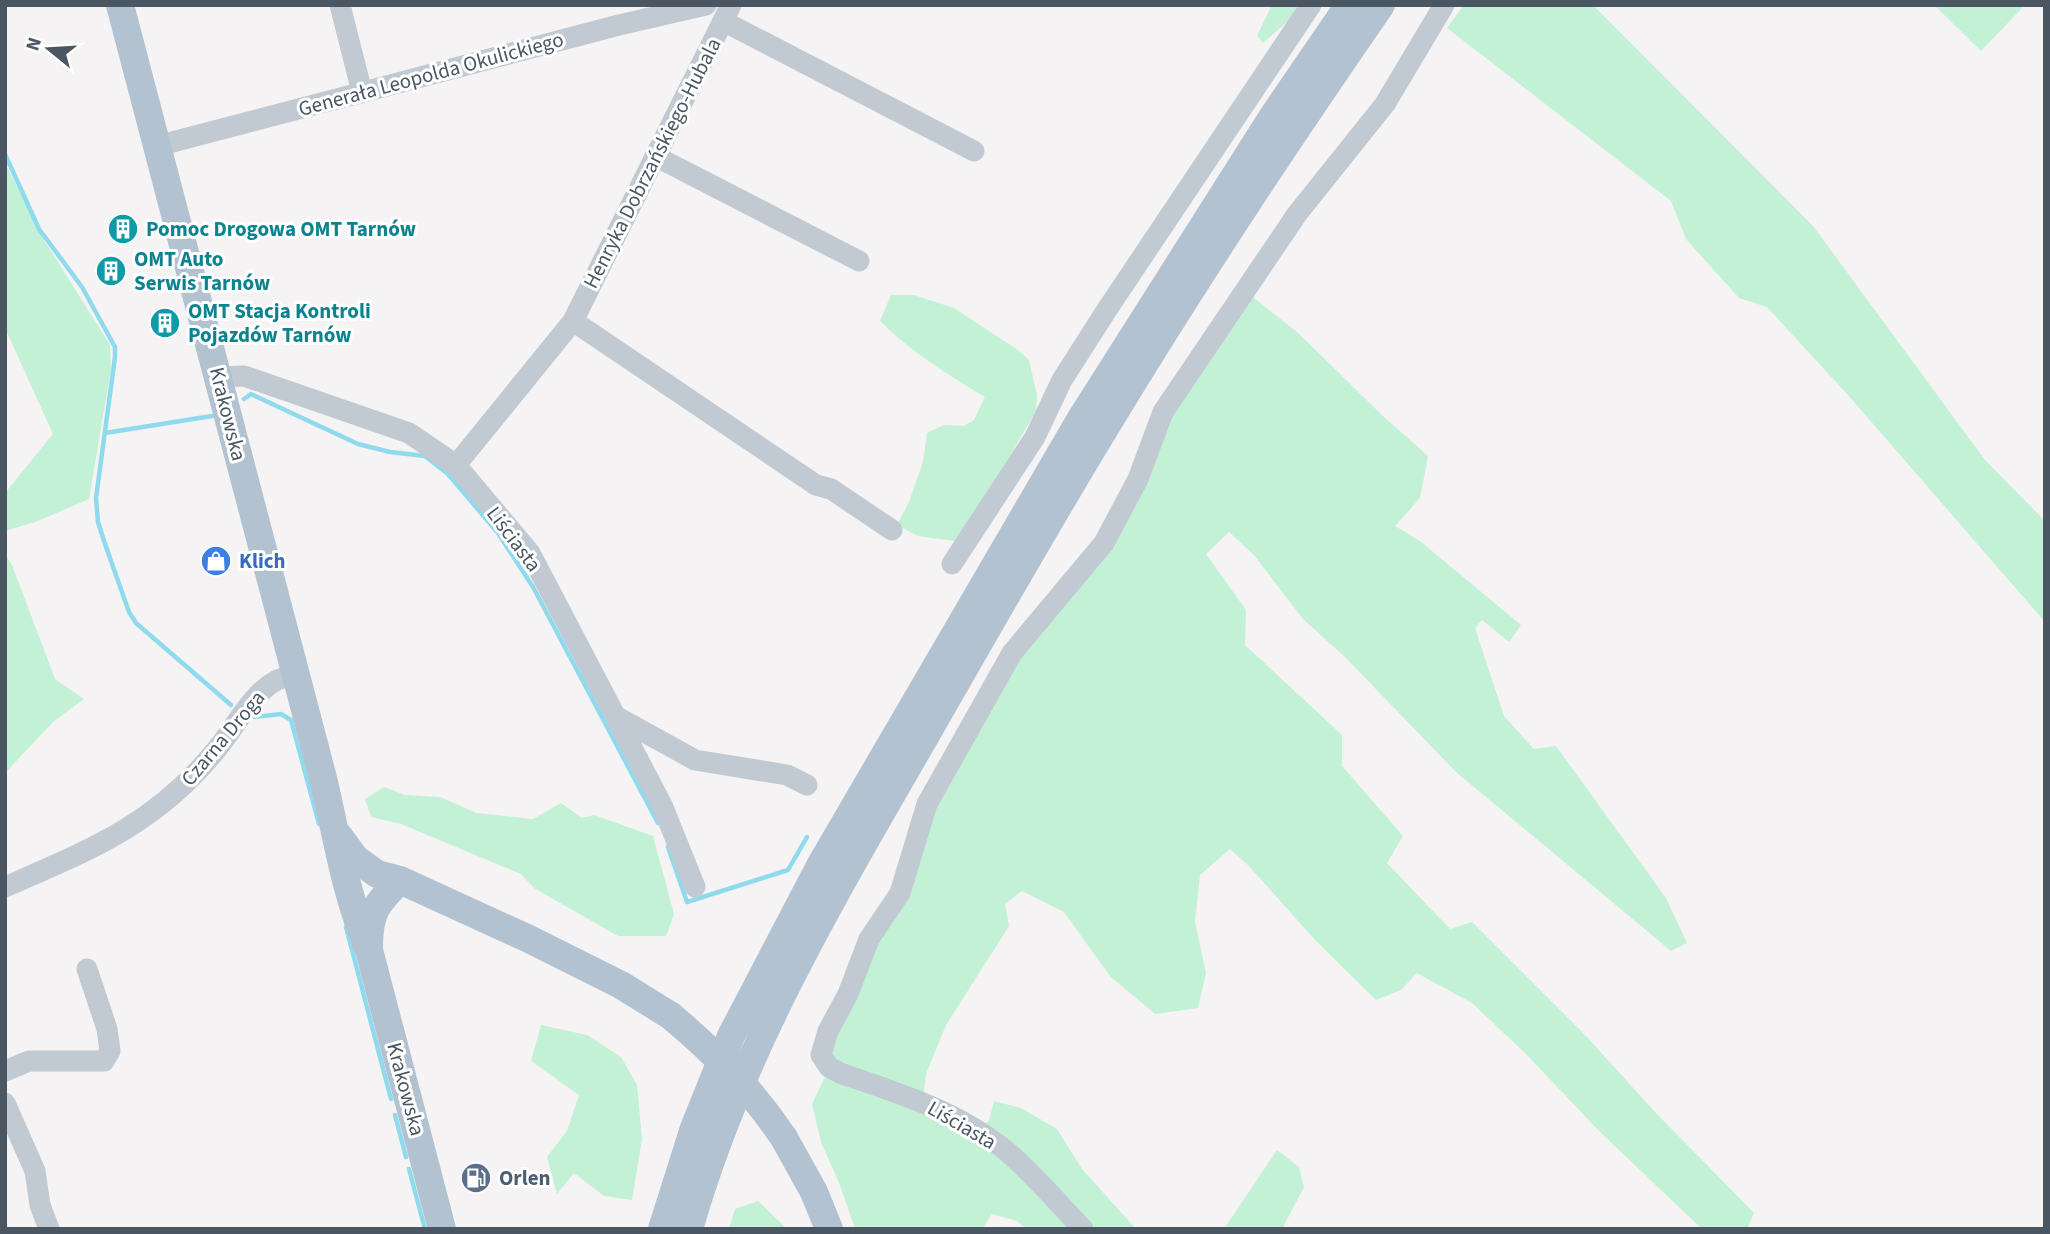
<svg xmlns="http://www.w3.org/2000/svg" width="2050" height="1234" font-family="'Source Sans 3',sans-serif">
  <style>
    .green { fill: #c3f1d5 }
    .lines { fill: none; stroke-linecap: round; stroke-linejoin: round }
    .stream { stroke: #90daee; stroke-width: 4.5 }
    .minor { stroke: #c1cad2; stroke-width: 21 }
    .major { stroke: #b3c2d1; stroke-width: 28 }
    .major-bridge { stroke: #b3c2d1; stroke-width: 28 }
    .labels { text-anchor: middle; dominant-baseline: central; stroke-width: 6; stroke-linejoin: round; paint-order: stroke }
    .street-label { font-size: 21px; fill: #4a5661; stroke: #fff }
    .culture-label { font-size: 21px; font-weight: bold; fill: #0d838f; stroke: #fff; text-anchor: start }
    .shop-label { font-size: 21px; font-weight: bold; fill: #366cbe; stroke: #fff; text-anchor: start }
    .service-label { font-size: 21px; font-weight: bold; fill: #4e5e75; stroke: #fff; text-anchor: start }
  </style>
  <rect width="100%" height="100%" fill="#f5f3f3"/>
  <!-- green -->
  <path class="green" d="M 1272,5 L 1299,5 L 1287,22 L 1263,43 L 1257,36 Z
    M 1464,5 L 1593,5 L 1813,226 L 1985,460 L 2045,521 L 2045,622 L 1848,395 L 1767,307 L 1739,298 L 1686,239 L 1671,201 L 1447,28 Z
    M 1934,5 L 2025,5 L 1981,51 Z
    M 5,163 L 44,240 L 110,345 L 111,369 L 89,499 L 38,521 L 5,531 L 5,493 L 53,434 L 5,328 Z
    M 1245,291 L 1297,332 L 1384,417 L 1428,456 L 1420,498 L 1395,526 L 1420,541 L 1521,625 L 1509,642 L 1482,620 L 1475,628 L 1504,716 L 1534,749 L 1556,746 L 1666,898 L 1687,943 L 1671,951 L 1456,772 L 1345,657 L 1303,619 L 1254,555 L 1229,532 L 1206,554 L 1246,610 L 1245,645 L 1342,735 L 1342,766 L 1403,836 L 1387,863 L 1450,929 L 1472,922 L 1586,1036 L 1655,1112 L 1754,1213 L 1747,1229 L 1702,1229 L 1600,1132 L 1527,1055 L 1472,1003 L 1417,973 L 1401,990 L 1376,1000 L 1315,940 L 1249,866 L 1230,849 L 1200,875 L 1195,922 L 1206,973 L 1198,1008 L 1155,1014 L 1110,976 L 1064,912 L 1022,891 L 1005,904 L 1009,926 L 946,1025 L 926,1074 L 923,1101 L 975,1130 L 989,1121 L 994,1101 L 1021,1108 L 1057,1129 L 1082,1169 L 1136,1229 L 1027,1229 L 1017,1221 L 992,1214 L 982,1229 L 855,1229 L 840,1185 L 821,1142 L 812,1104 L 828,1071 L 821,1067 L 912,858 L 990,693 L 1057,605 Z
    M 891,295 L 914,295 L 954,308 L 1018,350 L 1029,360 L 1037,395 L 1036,411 L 964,534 L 955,541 L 918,536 L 897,525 L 909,502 L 923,462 L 927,433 L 944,425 L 964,426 L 974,420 L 985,397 C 948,375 910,351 880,321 Z
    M 5,555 L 12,565 L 55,679 L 84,699 L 53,722 L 5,773 Z
    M 384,787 L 405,795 L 440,797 L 477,813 L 533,819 L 561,803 L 582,818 L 594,815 L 653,836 L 674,914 L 666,936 L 618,936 L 534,888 L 521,874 L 401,824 L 371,817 L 365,799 Z
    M 541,1025 L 587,1035 L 621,1057 L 637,1085 L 642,1139 L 632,1200 L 604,1196 L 574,1173 L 557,1194 L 547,1157 L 567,1131 L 579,1095 L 531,1061 Z
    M 1277,1150 L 1299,1167 L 1304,1187 L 1282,1229 L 1224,1229 Z
    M 758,1201 L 787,1229 L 729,1229 L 735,1209 Z"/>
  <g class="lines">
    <!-- stream -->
    <path class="stream" d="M 5,154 L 39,229 L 82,287 L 115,347 L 115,357 L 96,498 L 98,522 L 104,541 L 129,612 L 136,623 L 231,705
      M 244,399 L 251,394 L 358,444 L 390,452 L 425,456 L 448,474 L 498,533 L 533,587 L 658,823
      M 105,433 L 212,416
      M 254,717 L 281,714 L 291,720 L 319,824
      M 668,847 L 687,902 L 788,870 L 807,837
      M 346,927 L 391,1099
      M 395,1115 L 406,1157
      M 409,1169 L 425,1229"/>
    <!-- minor -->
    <path class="minor" d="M 340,5 L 362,92
      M 723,21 L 974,151
      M 157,146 L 619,25 L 706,5
      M 655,156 L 859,261
      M 573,321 L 816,485 L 831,489 L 892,530
      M 218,377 L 244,376 L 409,433 L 456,465 L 530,553 L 662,805 L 695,887
      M 456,465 L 573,321 L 731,5
      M 952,564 L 1035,437 L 1062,380 L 1108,308 L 1311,5
      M 617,717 L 695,760 L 787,775 L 807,785
      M 5,887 C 92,849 156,824 217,749 C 241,720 256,681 295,674
      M 5,1071 L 29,1061 L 104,1061 L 110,1051 L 107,1029 L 87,969
      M 5,1103 L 35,1171 L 40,1205 L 49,1229
      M 1083,1229 C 1059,1204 1036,1177 1011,1155 C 962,1112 900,1094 840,1073 L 829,1067 L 821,1055 L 828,1031 L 848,994 L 869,939 L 900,893 L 927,804 L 1012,653 L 1104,543 L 1138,479 L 1163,412 L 1297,214 L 1385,104 L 1444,5"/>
    <!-- major -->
    <path class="major" d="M 120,5 L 324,782 C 337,839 346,896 369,950 L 442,1229
      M 339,836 L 355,858 L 377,874 L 400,880 L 529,939 L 621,985 L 671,1016
      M 369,947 C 369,912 376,904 400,880
      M 784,1138 L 814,1192 L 829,1229
      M 662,1229 L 694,1128 L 731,1036 L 821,864 L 1080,420 L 1273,116 L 1349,5
      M 689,1229 C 742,1043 843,880 938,714 C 992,620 1046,525 1102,433 C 1190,287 1284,145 1381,5"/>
    <!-- major-bridge -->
    <path class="major-bridge" d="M 671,1016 C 715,1053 752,1090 784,1138"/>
  </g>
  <!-- icons -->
  <defs>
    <g id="building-disc" transform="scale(1.575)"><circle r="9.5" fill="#0f9aa8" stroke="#fff"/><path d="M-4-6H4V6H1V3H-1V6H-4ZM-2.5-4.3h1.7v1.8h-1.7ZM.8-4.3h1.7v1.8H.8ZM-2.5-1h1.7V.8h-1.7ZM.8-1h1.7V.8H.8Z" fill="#fff"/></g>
    <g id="shop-disc" transform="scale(1.575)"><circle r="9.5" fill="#3f7fe0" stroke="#fff"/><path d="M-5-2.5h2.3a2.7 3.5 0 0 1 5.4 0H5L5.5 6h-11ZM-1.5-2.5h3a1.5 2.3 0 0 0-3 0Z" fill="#fff"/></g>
    <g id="fuel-disc" transform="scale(1.575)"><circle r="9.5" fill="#5c6f8a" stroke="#fff"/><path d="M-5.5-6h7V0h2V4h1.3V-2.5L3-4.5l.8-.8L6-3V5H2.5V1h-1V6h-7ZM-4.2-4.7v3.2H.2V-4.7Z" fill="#fff"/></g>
  </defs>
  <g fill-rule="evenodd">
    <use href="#building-disc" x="123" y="229"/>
    <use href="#building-disc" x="111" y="271"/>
    <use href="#building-disc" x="165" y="323"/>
    <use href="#shop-disc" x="216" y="561"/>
    <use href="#fuel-disc" x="476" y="1178"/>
  </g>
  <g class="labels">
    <!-- street labels -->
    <g class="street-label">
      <text transform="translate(431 74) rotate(-15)">Generała Leopolda Okulickiego</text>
      <text transform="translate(652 163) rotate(-63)">Henryka Dobrzańskiego-Hubala</text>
      <text transform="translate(228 414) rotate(76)">Krakowska</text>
      <text transform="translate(514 539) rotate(53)">Liściasta</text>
      <text transform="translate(223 738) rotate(-50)">Czarna Droga</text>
      <text transform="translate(406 1089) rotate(75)">Krakowska</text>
      <text transform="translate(962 1125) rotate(30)">Liściasta</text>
    </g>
    <!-- culture labels -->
    <g class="culture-label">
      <text x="146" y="229">Pomoc Drogowa OMT Tarnów</text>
      <text x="134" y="259">OMT Auto<tspan x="134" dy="24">Serwis Tarnów</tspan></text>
      <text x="188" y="311">OMT Stacja Kontroli<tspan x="188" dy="24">Pojazdów Tarnów</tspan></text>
    </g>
    <!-- shop labels -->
    <g class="shop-label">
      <text x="239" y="561">Klich</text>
    </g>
    <!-- service labels -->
    <g class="service-label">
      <text x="499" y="1178">Orlen</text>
    </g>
  </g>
  <!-- border -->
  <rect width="2050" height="1234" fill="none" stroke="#4a5661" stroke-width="14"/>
  <!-- north arrow -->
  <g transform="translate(49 49) rotate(288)" stroke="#ffffff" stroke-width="5" paint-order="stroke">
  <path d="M0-5L12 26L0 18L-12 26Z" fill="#4a5661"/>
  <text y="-10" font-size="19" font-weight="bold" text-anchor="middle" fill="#4a5661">N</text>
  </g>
</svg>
